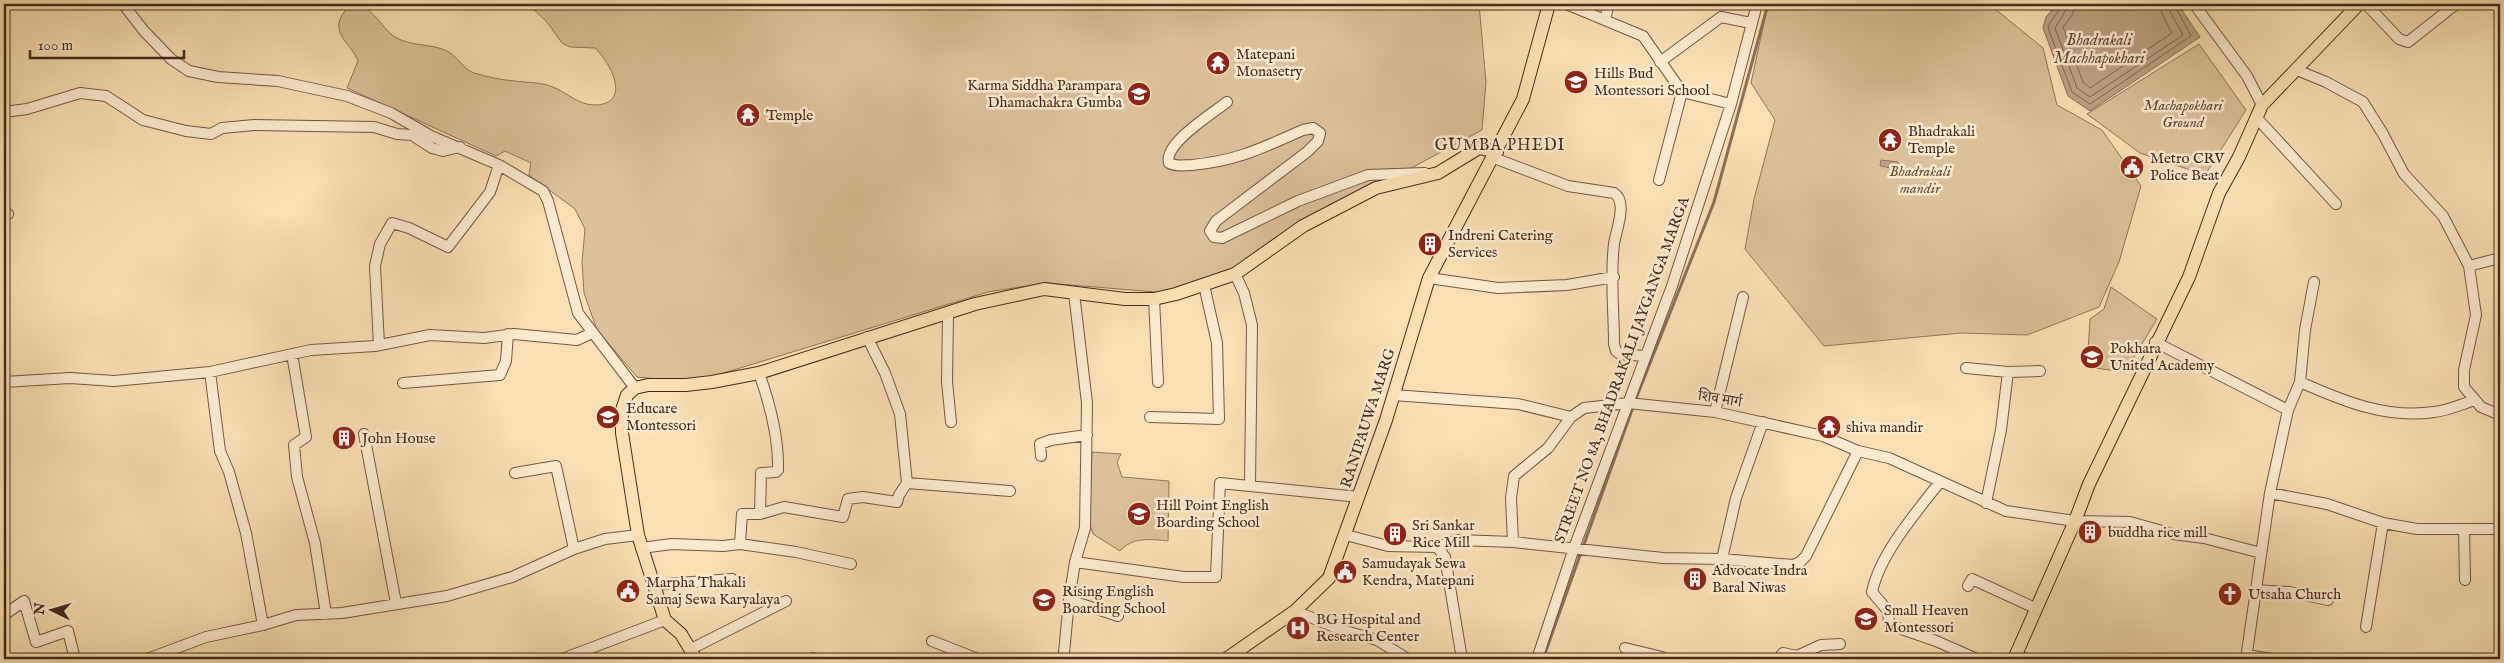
<svg xmlns="http://www.w3.org/2000/svg" width="2504" height="663" font-family="'IM FELL English','Noto Serif Devanagari',serif">
  <style>
    .green { fill: #dbc09a; stroke: #90755c }
    .water { fill: #bca181; stroke: #8c7159 }
    .lines { fill: none; stroke-linecap: round; stroke-linejoin: round }
    .shore { stroke: #806650; stroke-width: 1 }
    .stream { stroke: #8c7159; stroke-width: 3 }
    .minor-casing { stroke: #725744; stroke-width: 12 }
    .major-casing { stroke: #442a1e; stroke-width: 14 }
    .minor { stroke: #fceace; stroke-width: 10 }
    .major { stroke: #fadfb4; stroke-width: 12 }
    .labels { text-anchor: middle; dominant-baseline: central; stroke-width: 5; stroke-linejoin: round; paint-order: stroke }
    .poi-label { font-size: 15px; fill: #442a1e; stroke: #fceace; text-anchor: start }
    .park-label { font-size: 15px; font-style: italic; fill: #624837; stroke: #fceace }
    .street-label { font-size: 15px; fill: #442a1e; stroke: #fceace }
    .water-label { font-size: 16px; font-style: italic; fill: #624837; stroke: #fceace }
    .neighbourhood-label { font-size: 16px; letter-spacing: 1px; fill: #442a1e; stroke: #fceace }
  </style>
  <rect width="100%" height="100%" fill="#fadfb4"/>
  <filter id="stains"><feTurbulence type="fractalNoise" baseFrequency=".004" numOctaves="4"/><feColorMatrix values="0 0 0 0 .2 0 0 0 0 .09 0 0 0 0 .02 0 0 0 .5 -.17"/></filter>
  <radialGradient id="worn" r=".72"><stop offset=".6" stop-color="#630" stop-opacity="0"/><stop offset="1" stop-color="#630" stop-opacity=".3"/></radialGradient>
  <!-- green -->
  <path class="green" d="M 528,4 L 1479,4 L 1486,82 L 1482,130 L 1298,229 L 1236,270 L 1168,293 L 1046,283 L 988,292 L 714,376 L 680,381 L 637,377 L 597,330 L 584,293 L 582,262 L 585,229 L 575,209 L 529,175 L 531,163 L 505,151 L 496,156 L 347,88 L 358,61 C 350,40 324,32 350,5 C 372,3 379,26 395,37 C 411,47 431,43 447,51 C 458,57 463,69 474,73 C 487,77 502,80 515,81 C 528,83 541,82 553,87 C 568,93 578,105 595,105 C 633,104 610,62 595,48 L 570,47 L 562,43 L 547,22 Z
    M 1768,4 L 1989,4 L 2043,48 L 2057,105 L 2102,130 L 2141,186 L 2119,262 L 2099,307 L 2027,335 L 1961,333 L 1824,346 L 1745,249 L 1754,199 L 1775,120 L 1751,83 Z
    M 2199,44 L 2246,110 L 2205,175 L 2140,153 L 2087,114 Z
    M 2111,287 L 2157,319 L 2125,372 L 2087,367 L 2090,319 L 2104,309 Z
    M 1092,452 L 1121,454 L 1117,462 L 1122,477 L 1169,481 L 1168,541 C 1150,539 1132,537 1120,551 L 1093,534 L 1089,522 Z"/>
  <!-- water -->
  <path class="water" d="M 2057,4 L 2178,4 L 2200,37 L 2090,111 L 2068,96 L 2043,28 L 2046,17 Z
    M 1881,160 L 1898,162 L 1897,169 L 1880,166 Z"/>
  <g class="lines">
    <!-- shore -->
    <path class="shore" d="M 2061,4 C 2060,13 2050,19 2048,28 L 2072,92 L 2090,104 L 2191,36 L 2174,4
      M 2067,4 L 2066,10 L 2055,28 L 2077,88 L 2090,97 L 2183,35 L 2169,10 L 2167,4
      M 2074,4 L 2073,14 L 2063,27 L 2083,82 L 2090,88 L 2172,33 L 2162,14 L 2160,4"/>
    <!-- stream -->
    <path class="stream" d="M 1635,401 L 1714,202 L 1768,4
      M 1543,659 L 1633,407"/>
    <!-- minor casing -->
    <g class="minor-casing">
      <path id="minor" d="M 123,4 L 144,31 L 171,59 L 189,71 L 218,77 L 278,81 L 347,96 L 391,113 L 431,136 L 499,165 L 543,191 L 548,201 L 578,313 L 635,388
        M 1566,4 L 1643,36 L 1682,92 L 1731,104
        M 2194,4 L 2247,76 L 2262,105
        M 2366,4 L 2399,39 L 2408,42 L 2456,4
        M 1605,19 L 1609,4
        M 1660,62 L 1721,17 L 1751,23
        M 2297,70 L 2326,82 L 2363,102 L 2383,134 L 2404,174 L 2443,216 L 2469,266 L 2476,315 L 2464,370 L 2464,387 L 2481,407 L 2500,415
        M 1227,102 C 1213,113 1163,144 1169,163 C 1176,167 1184,165 1192,165 C 1237,161 1262,148 1303,130 L 1313,128 L 1320,133 L 1318,141 L 1307,152 L 1216,221 L 1210,231 L 1214,237 L 1222,238 L 1298,201 L 1368,175 L 1425,173
        M 4,112 L 27,109 L 80,93 L 106,96 L 143,120 L 186,131 L 211,134 L 222,128 L 254,125 L 374,127 L 397,134 L 412,135 L 432,148 L 443,151 L 460,147
        M 2256,117 L 2336,204
        M 1494,158 L 1568,186 L 1614,193 C 1628,202 1616,230 1614,244 C 1610,276 1614,312 1614,344 L 1616,351 L 1620,354 L 1644,356
        M 1659,180 L 1682,92
        M 4,215 L 8,214
        M 2469,266 L 2500,258
        M 1235,274 L 1244,293 L 1252,325 L 1250,485
        M 1429,278 L 1498,288 L 1567,285 L 1614,277
        M 1154,299 L 1158,382
        M 948,313 L 947,382 L 951,422
        M 867,337 L 885,373 L 900,414 L 907,483 L 1010,491
        M 2155,342 L 2288,410
        M 379,345 L 375,266 L 380,244 L 392,223 L 409,228 L 448,247 L 490,192 L 499,165
        M 292,354 L 306,437 L 294,445 L 297,477 L 315,543 L 326,614
        M 1966,368 L 2008,372
        M 210,372 L 220,451 L 229,472 L 246,533 L 263,625
        M 4,382 L 70,378 L 114,381 L 210,372 L 311,350 L 375,346 L 430,335 L 484,338 L 514,334 L 577,340 L 592,333
        M 2300,382 C 2343,401 2386,419 2434,412 C 2447,411 2462,404 2475,400
        M 403,383 L 500,375 L 506,361 L 508,334
        M 1393,395 L 1518,404 L 1571,417
        M 1715,412 L 1743,297
        M 1150,417 L 1219,419 L 1217,343 L 1204,285
        M 364,434 L 396,603
        M 1041,456 L 1040,444 L 1051,440 L 1087,435
        M 515,473 L 556,466 L 574,549
        M 1939,483 C 1915,514 1880,554 1872,592 L 1888,611 L 1889,623 L 1893,626 L 1936,641 L 1977,659
        M 2270,493 L 2327,504 L 2383,523 L 2417,529 L 2500,529
        M 1986,503 L 2001,430 L 2008,372 L 2040,371
        M 760,514 L 784,507 L 843,517 L 848,499 L 863,497 L 897,502 L 899,495 L 907,483
        M 2464,529 L 2465,580
        M 1346,535 L 1388,546 L 1437,547 L 1458,540 L 1513,542 L 1663,558 L 1722,559 L 1793,565 L 1800,562 L 1806,556 L 1858,451
        M 1513,542 L 1511,498 L 1514,476 L 1548,448 L 1571,417 L 1584,408 L 1628,403 L 1715,412 L 1823,436 L 1858,451 L 1889,458 L 2006,511 L 2075,521 L 2130,522 L 2173,534 L 2204,538 L 2261,553
        M 740,544 L 742,514 L 760,514 L 761,473 L 776,472 L 778,470 C 779,437 770,404 759,373
        M 1437,547 L 1445,557 L 1462,659
        M 641,548 L 672,544 L 723,546 L 740,544 L 796,552 L 851,564
        M 1722,559 L 1736,498 L 1763,422
        M 1075,562 L 1184,577 L 1216,577 L 1220,483 L 1359,497
        M 653,585 L 732,579
        M 1968,586 L 1972,579 L 2035,608
        M 2255,590 L 2290,592 L 2328,600
        M 1069,600 L 1118,616
        M 1295,611 L 1342,630 L 1377,640 L 1408,659
        M 4,615 L 24,601 L 36,642 L 68,631 L 75,659
        M 2366,627 L 2383,523
        M 932,641 L 978,659
        M 1625,648 L 1662,657 L 1664,659
        M 691,649 L 786,601
        M 2015,655 L 2027,659
        M 2246,655 L 2272,659
        M 147,659 L 206,637 L 263,625 L 296,615 L 342,613 L 447,596 L 512,577 L 574,549 L 605,539 L 638,535
        M 562,659 L 665,620
        M 809,659 L 813,658
        M 1062,659 L 1064,653 L 1069,600 L 1075,562 L 1085,528 L 1087,403 L 1074,293
        M 1537,659 L 1574,548 L 1672,286 L 1731,104 L 1757,4
        M 1778,659 L 1783,653 L 1797,656 L 1821,645 L 1840,644
        M 2246,659 L 2270,493 L 2288,410 L 2300,382 L 2305,330 L 2314,282"/>
    </g>
    <!-- major casing -->
    <g class="major-casing">
      <path id="major" d="M 696,659 L 681,634 L 665,620 L 638,535 L 622,433 L 622,410 L 627,395 L 635,388 L 648,385 L 686,385 L 712,382 L 759,373 L 975,304 L 1044,289 L 1125,299 L 1154,299 L 1176,294 L 1235,274 L 1303,226 L 1376,188 L 1438,173 L 1479,148 L 1497,152
        M 1226,659 L 1295,611 L 1329,578 L 1386,420 L 1429,278 L 1523,99 L 1549,4
        M 2014,659 L 2075,521 L 2089,484 L 2189,277 L 2219,193 L 2239,157 L 2262,105 L 2359,4"/>
    </g>
    <!-- minor -->
    <use href="#minor" class="minor"/>
    <!-- major -->
    <use href="#major" class="major"/>
  </g>
  <!-- icons -->
  <defs>
    <g id="temple-disc" transform="scale(1.25)"><circle r="9.5" fill="#8f2418" stroke="#fceace"/><path d="M0-6L5-2H3V0L6.5 2.5H4V6H1.5V3h-3V6H-4V2.5H-6.5L-3 0V-2H-5Z" fill="#fff"/></g>
    <g id="school-disc" transform="scale(1.25)"><circle r="9.5" fill="#8f2418" stroke="#fceace"/><path d="M0-5L7-2L0 1L-7-2ZM-4 1L0 2.5L4 1V4Q0 6-4 4Z" fill="#fff"/></g>
    <g id="civic-disc" transform="scale(1.25)"><circle r="9.5" fill="#8f2418" stroke="#fceace"/><path d="M-.6-6.5H3V-4.5H.6V-3L4-1V1h2V6H-6V1h2V-1L-.6-3ZM-1.2 2.5V6h2.4V2.5Z" fill="#fff"/></g>
    <g id="building-disc" transform="scale(1.25)"><circle r="9.5" fill="#8f2418" stroke="#fceace"/><path d="M-4-6H4V6H1V3H-1V6H-4ZM-2.5-4.3h1.7v1.8h-1.7ZM.8-4.3h1.7v1.8H.8ZM-2.5-1h1.7V.8h-1.7ZM.8-1h1.7V.8H.8Z" fill="#fff"/></g>
    <g id="church-disc" transform="scale(1.25)"><circle r="9.5" fill="#8f2418" stroke="#fceace"/><path d="M-1.2-6h2.4v3.5h3.3v2.4h-3.3V6h-2.4V-.1h-3.3v-2.4h3.3Z" fill="#fff"/></g>
    <g id="hospital-disc" transform="scale(1.25)"><circle r="9.5" fill="#8f2418" stroke="#fceace"/><path d="M-5-5h3v3.5h4V-5h3V5h-3V1.5h-4V5h-3Z" fill="#fff"/></g>
  </defs>
  <g fill-rule="evenodd">
    <use href="#temple-disc" x="1218" y="63"/>
    <use href="#school-disc" x="1576" y="82"/>
    <use href="#school-disc" x="1139" y="94"/>
    <use href="#temple-disc" x="748" y="115"/>
    <use href="#temple-disc" x="1890" y="140"/>
    <use href="#civic-disc" x="2132" y="167"/>
    <use href="#building-disc" x="1430" y="244"/>
    <use href="#school-disc" x="2092" y="357"/>
    <use href="#school-disc" x="608" y="417"/>
    <use href="#temple-disc" x="1829" y="427"/>
    <use href="#building-disc" x="344" y="438"/>
    <use href="#school-disc" x="1139" y="514"/>
    <use href="#building-disc" x="2090" y="532"/>
    <use href="#building-disc" x="1395" y="534"/>
    <use href="#civic-disc" x="1345" y="572"/>
    <use href="#building-disc" x="1695" y="579"/>
    <use href="#civic-disc" x="628" y="591"/>
    <use href="#church-disc" x="2230" y="594"/>
    <use href="#school-disc" x="1044" y="600"/>
    <use href="#school-disc" x="1866" y="619"/>
    <use href="#hospital-disc" x="1298" y="628"/>
  </g>
  <g class="labels">
    <!-- poi labels -->
    <g class="poi-label">
      <text x="1236" y="54">Matepani<tspan x="1236" dy="17">Monasetry</tspan></text>
      <text x="1594" y="73">Hills Bud<tspan x="1594" dy="17">Montessori School</tspan></text>
      <text x="1122" y="85" text-anchor="end">Karma Siddha Parampara<tspan x="1122" dy="17">Dhamachakra Gumba</tspan></text>
      <text x="766" y="115">Temple</text>
      <text x="1908" y="131">Bhadrakali<tspan x="1908" dy="17">Temple</tspan></text>
      <text x="2150" y="158">Metro CRV<tspan x="2150" dy="17">Police Beat</tspan></text>
      <text x="1448" y="235">Indreni Catering<tspan x="1448" dy="17">Services</tspan></text>
      <text x="2110" y="348">Pokhara<tspan x="2110" dy="17">United Academy</tspan></text>
      <text x="626" y="408">Educare<tspan x="626" dy="17">Montessori</tspan></text>
      <text x="1846" y="427">shiva mandir</text>
      <text x="362" y="438">John House</text>
      <text x="1156" y="505">Hill Point English<tspan x="1156" dy="17">Boarding School</tspan></text>
      <text x="1412" y="525">Sri Sankar<tspan x="1412" dy="17">Rice Mill</tspan></text>
      <text x="2108" y="532">buddha rice mill</text>
      <text x="1362" y="563">Samudayak Sewa<tspan x="1362" dy="17">Kendra, Matepani</tspan></text>
      <text x="1712" y="570">Advocate Indra<tspan x="1712" dy="17">Baral Niwas</tspan></text>
      <text x="646" y="582">Marpha Thakali<tspan x="646" dy="17">Samaj Sewa Karyalaya</tspan></text>
      <text x="1062" y="591">Rising English<tspan x="1062" dy="17">Boarding School</tspan></text>
      <text x="2248" y="594">Utsaha Church</text>
      <text x="1884" y="610">Small Heaven<tspan x="1884" dy="17">Montessori</tspan></text>
      <text x="1316" y="619">BG Hospital and<tspan x="1316" dy="17">Research Center</tspan></text>
    </g>
    <!-- park labels -->
    <g class="park-label">
      <text x="2183" y="105">Machapokhari<tspan x="2183" dy="17">Ground</tspan></text>
      <text x="1920" y="171">Bhadrakali<tspan x="1920" dy="17">mandir</tspan></text>
    </g>
    <!-- street labels -->
    <g class="street-label">
      <text transform="translate(1622 370) rotate(-70)">STREET NO 8A, BHADRAKALI JAYGANGA MARGA</text>
      <text transform="translate(1720 399) rotate(9)">शिव मार्ग</text>
      <text transform="translate(1368 418) rotate(-72)">RANIPAUWA MARG</text>
    </g>
    <!-- water labels -->
    <g class="water-label">
      <text x="2099" y="41">Bhadrakali<tspan x="2099" dy="18">Machhapokhari</tspan></text>
    </g>
    <!-- neighbourhood labels -->
    <g class="neighbourhood-label">
      <text x="1500" y="146">GUMBA PHEDI</text>
    </g>
  </g>
  <!-- margin -->
  <rect width="2504" height="663" fill="none" stroke="#fadfb4" stroke-width="20"/>
  <rect x="5" y="5" width="2494" height="653" fill="none" stroke="#442a1e" stroke-width="2.5"/>
  <rect x="10" y="10" width="2484" height="643" fill="none" stroke="#442a1e"/>
  <!-- north arrow -->
  <g transform="translate(52 610) rotate(275)" stroke="#fceace" stroke-width="4" paint-order="stroke">
  <path d="M0-4L9 19L0 12L-9 19Z" fill="#442a1e"/>
  <text y="-8" font-size="14" font-weight="bold" text-anchor="middle" fill="#442a1e">N</text>
  </g>
  <!-- scale -->
  <path d="M30 50v8h154v-8" fill="none" stroke="#442a1e" stroke-width="2.5"/>
  <text x="38" y="50" font-size="15" fill="#442a1e" stroke="#fceace" stroke-width="4" paint-order="stroke">100 m</text>
  <rect width="100%" height="100%" filter="url(#stains)"/>
  <rect width="100%" height="100%" fill="url(#worn)"/>
</svg>
